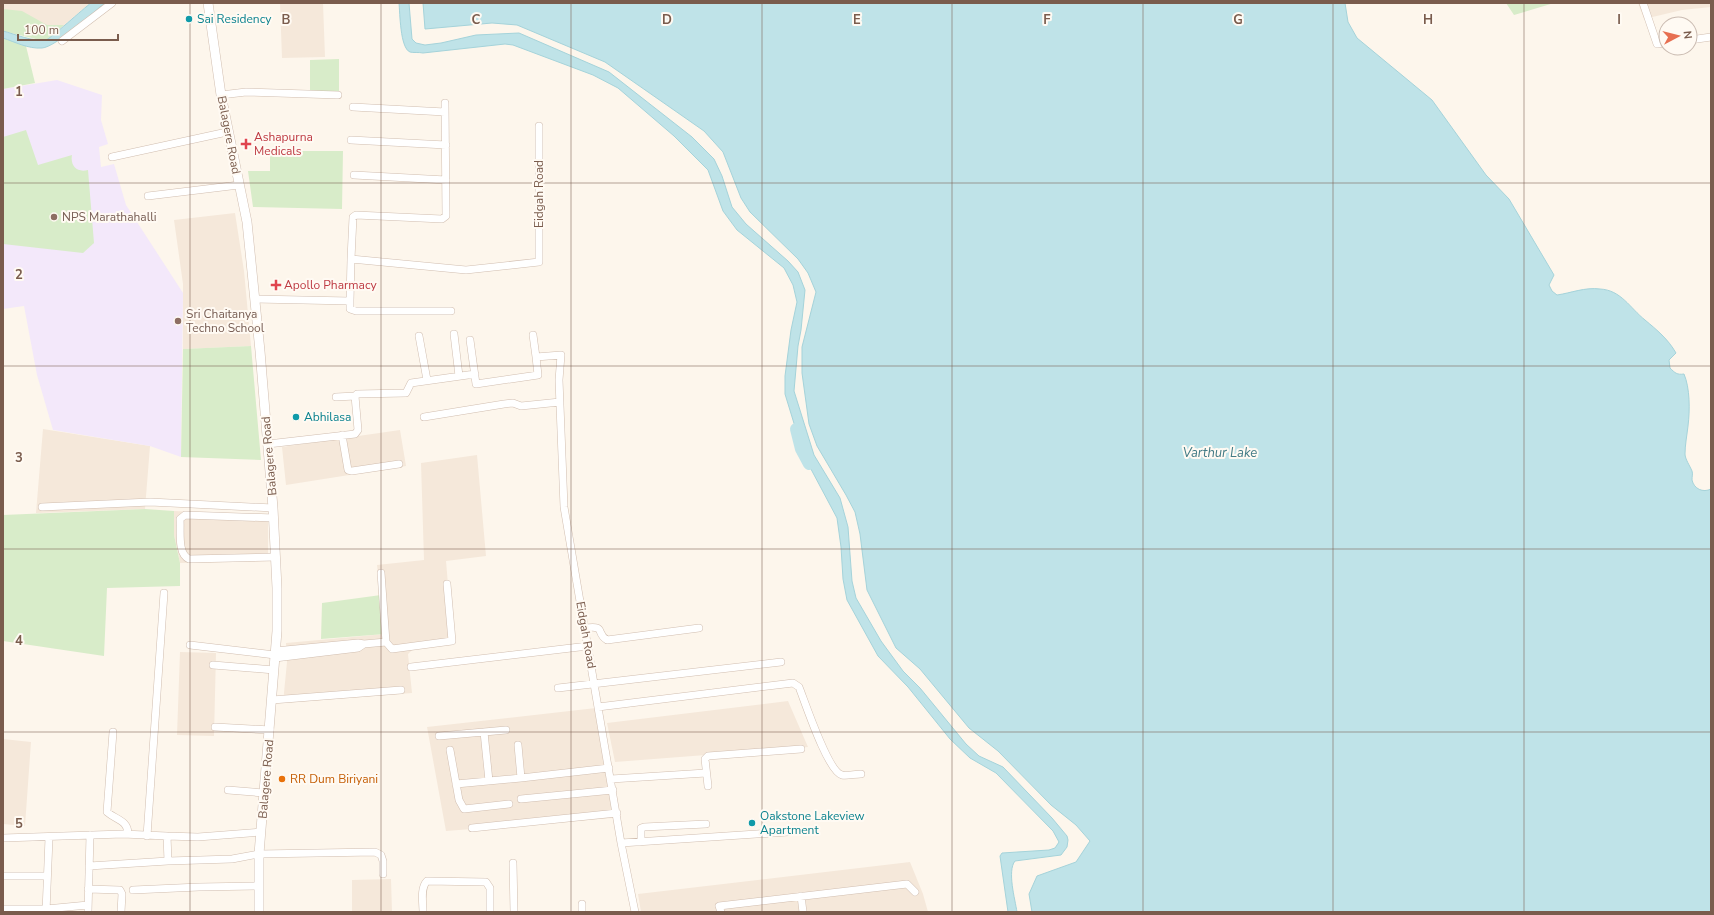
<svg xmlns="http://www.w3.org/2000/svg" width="1714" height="915" font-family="'Nunito Sans',sans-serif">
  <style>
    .residential { fill: #f5e8da }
    .education { fill: #f3e8fa }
    .green { fill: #d8ecc9 }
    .water { fill: #bfe3e8; stroke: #a5d3da }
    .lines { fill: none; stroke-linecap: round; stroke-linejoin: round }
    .river { stroke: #bfe3e8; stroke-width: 12 }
    .minor-casing { stroke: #d1beb0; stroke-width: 8 }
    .tertiary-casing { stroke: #d1beb0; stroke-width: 10 }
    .minor { stroke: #fff; stroke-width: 7 }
    .tertiary { stroke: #fff; stroke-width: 9 }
    .grid { fill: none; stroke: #7a5c4d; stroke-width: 1; stroke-opacity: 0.55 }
    .culture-dot { fill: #0f9aa8; stroke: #fffaf3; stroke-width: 1.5 }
    .health-dot { fill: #e0444e; stroke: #fffaf3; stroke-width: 1.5 }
    .education-dot { fill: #8d6e63; stroke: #fffaf3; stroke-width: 1.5 }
    .food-dot { fill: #e8710a; stroke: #fffaf3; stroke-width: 1.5 }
    .labels { text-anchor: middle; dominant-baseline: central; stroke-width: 4; stroke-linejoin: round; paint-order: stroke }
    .culture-label { font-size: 12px; fill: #0d838f; stroke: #fffaf3; text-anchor: start }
    .street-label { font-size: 12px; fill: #7a5c4d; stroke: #fffaf3 }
    .health-label { font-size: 12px; fill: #be3a42; stroke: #fffaf3; text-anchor: start }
    .education-label { font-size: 12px; fill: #785e54; stroke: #fffaf3; text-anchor: start }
    .food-label { font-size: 12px; fill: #c56008; stroke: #fffaf3; text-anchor: start }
    .water-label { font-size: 13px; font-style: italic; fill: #437c86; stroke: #fffaf3 }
    .grid-label { font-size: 13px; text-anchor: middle; font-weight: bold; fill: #7a5c4d; stroke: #fffaf3; stroke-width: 4; stroke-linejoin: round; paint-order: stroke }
  </style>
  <rect width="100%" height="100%" fill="#fdf6ec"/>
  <!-- residential -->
  <path class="residential" d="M 3,3 L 91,3 L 77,14 L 47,40 L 3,31 Z
    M 280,3 L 323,3 L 325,57 L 282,58 Z
    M 1638,3 L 1711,3 L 1711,7 L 1682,10 L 1644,19 Z
    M 235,213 L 244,271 L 251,346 L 183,349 L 183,284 L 174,220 Z
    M 43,429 L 150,446 L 145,509 L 36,513 Z
    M 400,430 L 406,466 L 286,485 L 282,447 Z
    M 477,455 L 486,556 L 446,561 L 453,643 L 414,648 L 408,654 L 412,693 L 283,703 L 287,662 L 286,643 L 385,634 L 377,565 L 424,560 L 421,463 Z
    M 174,511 L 268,515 L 268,561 L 180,563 L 174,535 Z
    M 180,652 L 216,653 L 214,736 L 177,735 Z
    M 788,701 L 808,747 L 615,762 L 607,723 Z
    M 596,708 L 613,818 L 446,831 L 427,727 Z
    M 3,739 L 31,742 L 25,826 L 3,824 Z
    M 910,862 L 923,894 L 928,912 L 641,912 L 638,894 Z
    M 391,879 L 392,912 L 352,912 L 352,880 Z"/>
  <!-- education -->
  <path class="education" d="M 57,80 L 102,95 L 101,120 L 108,144 L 99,147 L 101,167 L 114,164 L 126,205 L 183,293 L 181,457 L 150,446 L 53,430 L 37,375 L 24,306 L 3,309 L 3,89 Z"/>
  <!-- green -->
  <path class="green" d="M 1506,3 L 1554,3 L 1514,15 Z
    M 3,9 L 22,11 L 47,25 L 64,25 L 47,40 L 40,40 L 3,31 Z
    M 3,38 L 26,46 L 35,83 L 3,89 Z
    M 339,59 L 339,93 L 310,94 L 310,60 Z
    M 26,130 L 38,165 L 72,155 C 70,166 77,173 88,170 L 94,243 L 83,253 L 3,244 L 3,137 Z
    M 270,151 L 343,151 L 342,209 L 253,207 L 248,171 L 270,171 Z
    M 251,346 L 261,460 L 181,457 L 183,349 Z
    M 145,509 L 174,511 L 174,535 L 180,563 L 180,586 L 107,588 L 104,656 L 3,641 L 3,515 Z
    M 381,595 L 385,634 L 321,639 L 322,603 Z"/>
  <!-- water -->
  <path class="water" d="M 91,3 L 105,3 C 92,13 56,47 42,48 C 28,49 15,42 3,38 L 3,31 C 15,34 33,42 46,40 C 50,39 84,8 91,3 Z
    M 399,3 L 409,3 L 412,39 L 416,43 L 425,45 L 441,43 L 476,35 L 519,33 L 609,72 L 692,137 L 714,159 L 722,176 L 732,207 L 746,224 L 788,261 L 798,272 L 805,290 L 801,330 L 798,346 L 794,391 L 814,455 L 840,498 L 848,527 L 852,581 L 856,598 L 881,641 L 903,671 L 920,688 L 966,744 L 979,756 L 1003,767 L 1052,818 L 1067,836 L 1068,840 L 1067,847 L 1061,855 L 1015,861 C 1007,871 1015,899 1017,912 L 1008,912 L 1000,856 L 1002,853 L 1049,850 L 1055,848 L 1059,842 L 1053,831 L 996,773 L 970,758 L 950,739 L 908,687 L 878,656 L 847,600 L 843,579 L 841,547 L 837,518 L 804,456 L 785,394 L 785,376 L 791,330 L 797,302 L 793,285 L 784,268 L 737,230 L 723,211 L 708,170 L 674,136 L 618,88 L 593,75 L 513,45 L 505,44 L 423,53 C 419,52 413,53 410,52 C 400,48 400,13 399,3 Z
    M 423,3 L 1345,3 L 1348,22 L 1357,38 L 1432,100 L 1486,175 L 1509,199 L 1554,275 L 1549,285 L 1552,291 L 1557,295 C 1571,293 1585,287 1600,289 C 1621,290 1630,308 1645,320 C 1657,330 1668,339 1676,353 L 1669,360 L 1670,368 C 1675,373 1677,375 1684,374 C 1690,388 1690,410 1688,426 C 1687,435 1685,445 1685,454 C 1685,459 1690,466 1692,471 C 1693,474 1692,476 1692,480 C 1694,489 1703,493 1711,489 L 1711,912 L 1032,912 L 1029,894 L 1037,876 L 1076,862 L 1090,841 L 1076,825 L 1051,805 L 998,751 L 969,728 L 920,669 L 896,648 L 867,590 L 860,534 L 855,512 L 846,495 L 817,446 L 809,424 L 802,373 L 802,347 L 816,292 L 808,273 L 798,259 L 750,212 L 741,198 L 723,152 L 704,131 L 605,62 L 517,25 L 492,23 L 425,29 Z"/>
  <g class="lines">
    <!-- river -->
    <path class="river" d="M 796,429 L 801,449 L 809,464"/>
    <!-- minor casing -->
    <g class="minor-casing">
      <path id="minor" d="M 1643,3 L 1657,44 L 1666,43
        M 1690,40 L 1711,37
        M 62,41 L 112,3
        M 221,95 L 246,92 L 338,95
        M 353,107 L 445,112
        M 351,140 L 446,145
        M 112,157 L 227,132
        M 354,175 L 446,180
        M 148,196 L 239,185
        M 351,259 L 353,217 L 356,215 L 442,219 L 446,216 L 445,103
        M 255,299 L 350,301 L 350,309 L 356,311 L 451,311
        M 350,301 L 351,259 L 466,270 L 539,262 L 539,126
        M 454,334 L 459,376
        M 533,335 L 536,357
        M 419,336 L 427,380
        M 470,340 L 476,384 L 538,375 L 536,357 L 561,355 L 559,380 L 564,507 L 621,843 L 635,912
        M 336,397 L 355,396
        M 424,417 L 504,404 L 513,403 L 521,406 L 560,402
        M 342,435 L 348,470 L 352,471 L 399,464
        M 268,444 L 355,434 L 358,430 L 355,396 L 357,394 L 406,393 L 411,383 L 475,374
        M 42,507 L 150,502 L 273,508
        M 274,518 L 185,515 L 180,519 C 181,530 177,554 189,559 L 276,557
        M 381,573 L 386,642 L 392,649 L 452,641 L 447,584
        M 585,628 C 607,625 595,633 607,640 L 699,628
        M 364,644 L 386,642
        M 190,645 L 275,655
        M 275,658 L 358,648 L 364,644 L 358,643 L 275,651
        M 213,665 L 274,670
        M 411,667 L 588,646
        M 558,688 L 781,662
        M 272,700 L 401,690
        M 598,707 L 793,683 L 799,687 C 805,702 828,772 842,775 C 847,776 855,774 861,774
        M 215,727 L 270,730
        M 113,732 L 107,812 C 116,820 128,820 128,834
        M 484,732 L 506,730
        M 439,736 L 484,732 L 489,781
        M 518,745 L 521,778
        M 450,750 L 459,800 L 464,809 L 509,804
        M 611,779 L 706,773
        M 456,784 L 521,778 L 609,768
        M 708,786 L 705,759 L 708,756 L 801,749
        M 228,790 L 264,793
        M 521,799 L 613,790
        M 472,828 L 617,813
        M 147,836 L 164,593
        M 167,836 L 198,837 L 261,832
        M 3,838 L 123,834 L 167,836 L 168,861 L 232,859 L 259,854 L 375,852 L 381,855 L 383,861 L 383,874
        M 641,842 L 641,828 L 644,827 L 706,824
        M 621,843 L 788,832
        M 513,863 L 514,912
        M 89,866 L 168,861
        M 3,876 L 47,876
        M 88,889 L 120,890 L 122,894 L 121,912
        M 133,890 L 199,887 L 259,886
        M 801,896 L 803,912
        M 582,904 L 582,912
        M 3,909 L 46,909 L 88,905
        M 46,912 L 49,838
        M 88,912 L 90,835
        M 423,912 C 423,903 420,888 427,881 L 486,882 L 490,888 L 490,912
        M 721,912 L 719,906 L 907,884 L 915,892"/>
    </g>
    <!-- tertiary casing -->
    <g class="tertiary-casing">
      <path id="tertiary" d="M 208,3 L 221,95 L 247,222 L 260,351 L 273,508 L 277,588 L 277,631 L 259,854 L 259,912"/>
    </g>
    <!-- minor -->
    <use href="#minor" class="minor"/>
    <!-- tertiary -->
    <use href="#tertiary" class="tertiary"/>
  </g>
  <!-- grid -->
  <path class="grid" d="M 190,3 L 190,912M 381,3 L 381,912M 571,3 L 571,912M 762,3 L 762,912M 952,3 L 952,912M 1143,3 L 1143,912M 1333,3 L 1333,912M 1524,3 L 1524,912M 3,183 L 1711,183M 3,366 L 1711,366M 3,549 L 1711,549M 3,732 L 1711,732"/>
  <!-- markers -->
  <g class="culture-dot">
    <circle cx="189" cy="19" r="4"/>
    <circle cx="296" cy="417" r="4"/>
    <circle cx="752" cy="823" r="4"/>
  </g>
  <g class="health-dot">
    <path d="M244 138h4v4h4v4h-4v4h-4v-4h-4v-4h4z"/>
    <path d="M274 279h4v4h4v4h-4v4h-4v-4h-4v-4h4z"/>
  </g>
  <g class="education-dot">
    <circle cx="54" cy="217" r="4"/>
    <circle cx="178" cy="321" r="4"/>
  </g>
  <circle class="food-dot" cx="282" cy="779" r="4"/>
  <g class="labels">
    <!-- culture labels -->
    <g class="culture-label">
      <text x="197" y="19">Sai Residency</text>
      <text x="304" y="417">Abhilasa</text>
      <text x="760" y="816">Oakstone Lakeview<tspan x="760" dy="14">Apartment</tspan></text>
    </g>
    <!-- street labels -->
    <g class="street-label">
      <text transform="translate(229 135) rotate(79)">Balagere Road</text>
      <text transform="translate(539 194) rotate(-90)">Eidgah Road</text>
      <text transform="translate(269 456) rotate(-95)">Balagere Road</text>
      <text transform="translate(586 635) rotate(80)">Eidgah Road</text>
      <text transform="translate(266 779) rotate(-85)">Balagere Road</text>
    </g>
    <!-- health labels -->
    <g class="health-label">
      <text x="254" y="137">Ashapurna<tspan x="254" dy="14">Medicals</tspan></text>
      <text x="284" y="285">Apollo Pharmacy</text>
    </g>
    <!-- education labels -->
    <g class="education-label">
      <text x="62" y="217">NPS Marathahalli</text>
      <text x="186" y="314">Sri Chaitanya<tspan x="186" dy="14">Techno School</tspan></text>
    </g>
    <!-- food labels -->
    <g class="food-label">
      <text x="290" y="779">RR Dum Biriyani</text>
    </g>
    <!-- water labels -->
    <g class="water-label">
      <text x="1220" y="453">Varthur Lake</text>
    </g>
  </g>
  <g class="grid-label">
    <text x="286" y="24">B</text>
    <text x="476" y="24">C</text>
    <text x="667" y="24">D</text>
    <text x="857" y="24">E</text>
    <text x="1047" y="24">F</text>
    <text x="1238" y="24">G</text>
    <text x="1428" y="24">H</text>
    <text x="1619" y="24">I</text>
    <text x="19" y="96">1</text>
    <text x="19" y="279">2</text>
    <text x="19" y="462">3</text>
    <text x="19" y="645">4</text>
    <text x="19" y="828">5</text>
  </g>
  <!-- border -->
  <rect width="1714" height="915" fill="none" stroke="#7a5c4d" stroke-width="8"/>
  <!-- north arrow -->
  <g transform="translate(1678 36) rotate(83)"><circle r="19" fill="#fffaf3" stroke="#cabbb1"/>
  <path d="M0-3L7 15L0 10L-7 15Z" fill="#e76f51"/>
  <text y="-6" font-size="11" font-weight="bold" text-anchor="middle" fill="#7a5c4d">N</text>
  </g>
  <!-- scale -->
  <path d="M18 34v6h100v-6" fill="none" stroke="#7a5c4d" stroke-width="2"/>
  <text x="24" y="34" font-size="12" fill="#7a5c4d" stroke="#fffaf3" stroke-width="3" paint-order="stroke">100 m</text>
</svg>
